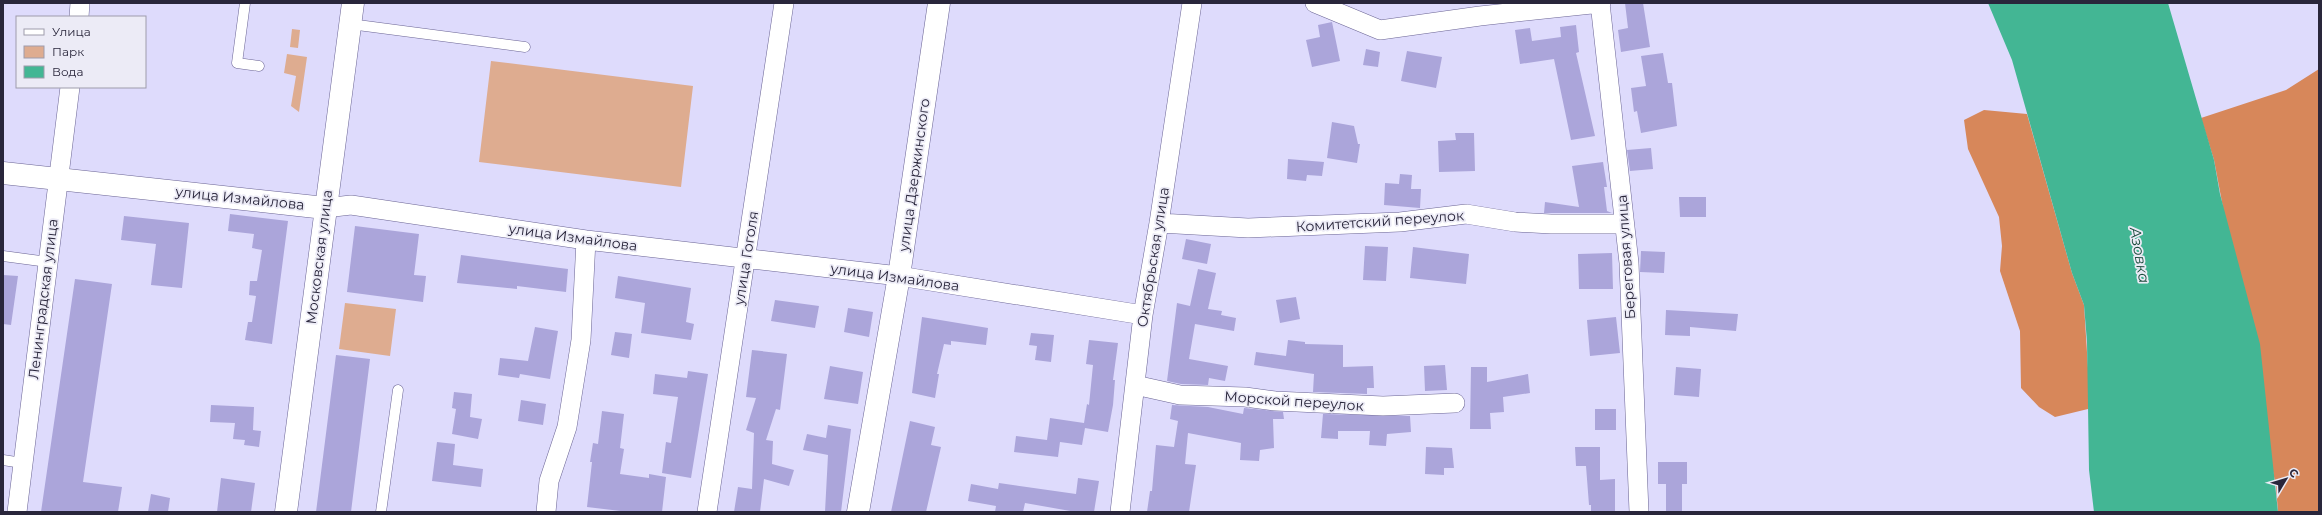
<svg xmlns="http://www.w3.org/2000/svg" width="2322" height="515" font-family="Montserrat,sans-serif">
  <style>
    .green { fill: #deac90 }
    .forest { fill: #d7875a }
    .water { fill: #43b694 }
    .building { fill: #aba5da }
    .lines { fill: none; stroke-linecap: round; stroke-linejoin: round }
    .lane-casing { stroke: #6a6494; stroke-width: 11 }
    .street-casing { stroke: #6a6494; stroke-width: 20 }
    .secondary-casing { stroke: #6a6494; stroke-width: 23 }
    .lane { stroke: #fff; stroke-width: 10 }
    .street { stroke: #fff; stroke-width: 19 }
    .secondary { stroke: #fff; stroke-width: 22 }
    .labels { text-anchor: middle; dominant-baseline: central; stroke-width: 3.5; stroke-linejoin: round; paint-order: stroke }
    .street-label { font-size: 14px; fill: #29263b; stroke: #ecebf6 }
    .water-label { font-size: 15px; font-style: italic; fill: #1c4c3d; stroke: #ecebf6 }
  </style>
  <rect width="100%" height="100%" fill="#dedbfc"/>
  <!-- green -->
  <path class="green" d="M 292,29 L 300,30 L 298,48 L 290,47 Z
    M 287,54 L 307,57 L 299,112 L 291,106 L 296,76 L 284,73 Z
    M 491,61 L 693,86 L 681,187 L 479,162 Z
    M 345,303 L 396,309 L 390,356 L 339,349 Z"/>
  <!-- forest -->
  <path class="forest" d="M 2319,69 L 2319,512 L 2278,512 L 2276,487 L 2214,160 L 2201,118 L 2286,90 Z
    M 1984,110 L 2027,114 L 2072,273 L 2084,305 L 2088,368 L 2088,409 L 2055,417 L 2039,407 L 2021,388 L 2020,331 L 2000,271 L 2002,246 L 1999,217 L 1968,149 L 1964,120 Z"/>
  <!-- water -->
  <path class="water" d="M 1988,3 L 2168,3 L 2214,160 L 2220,194 L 2260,344 L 2278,512 L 2094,512 L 2089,470 L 2087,342 L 2084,305 L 2072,273 L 2012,60 Z"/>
  <!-- building -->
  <path class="building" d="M 1625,3 L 1643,3 L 1650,47 L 1621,52 L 1618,30 L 1628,28 Z
    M 1332,22 L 1340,61 L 1312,67 L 1306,40 L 1320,37 L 1318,25 Z
    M 1576,25 L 1579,52 L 1576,53 L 1595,136 L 1571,140 L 1554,59 L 1520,64 L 1515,30 L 1530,28 L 1532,41 L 1561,37 L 1560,27 Z
    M 1366,49 L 1380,52 L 1378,67 L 1363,65 Z
    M 1407,51 L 1442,57 L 1436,88 L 1401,81 Z
    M 1663,53 L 1668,83 L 1672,83 L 1677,126 L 1641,133 L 1637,111 L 1634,112 L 1631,88 L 1646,86 L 1641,56 Z
    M 1332,122 L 1354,126 L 1358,144 L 1360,144 L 1357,163 L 1327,158 Z
    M 1455,133 L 1474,133 L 1475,171 L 1439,172 L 1438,141 L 1456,140 Z
    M 1651,148 L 1653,169 L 1630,171 L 1627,150 Z
    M 1288,159 L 1324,162 L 1322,176 L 1307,175 L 1306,181 L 1287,179 Z
    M 1603,162 L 1607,187 L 1604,187 L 1607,211 L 1612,213 L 1544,213 L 1545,202 L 1579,207 L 1572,166 Z
    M 1400,174 L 1412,175 L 1411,189 L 1421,189 L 1420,208 L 1384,205 L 1385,183 L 1399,184 Z
    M 1679,197 L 1706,197 L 1706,217 L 1680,217 Z
    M 230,214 L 288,221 L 272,344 L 245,340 L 248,322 L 252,322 L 256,296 L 249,295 L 250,281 L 257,281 L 262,250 L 252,248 L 254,234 L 228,231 Z
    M 124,216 L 189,223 L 182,288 L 151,285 L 156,244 L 121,240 Z
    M 355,226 L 419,234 L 414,275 L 426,276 L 423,302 L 347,292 Z
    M 1186,239 L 1211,244 L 1207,264 L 1182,259 Z
    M 1365,246 L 1388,247 L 1386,281 L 1363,280 Z
    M 1413,247 L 1469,254 L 1466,284 L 1410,278 Z
    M 1641,251 L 1665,252 L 1664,273 L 1640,272 Z
    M 1612,253 L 1613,289 L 1579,289 L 1578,254 Z
    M 461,255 L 568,269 L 566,292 L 517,286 L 517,289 L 457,283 Z
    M 1198,269 L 1216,273 L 1208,309 L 1222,311 L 1221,315 L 1236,318 L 1234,331 L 1195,324 L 1189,359 L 1228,366 L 1225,381 L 1209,378 L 1208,385 L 1181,384 L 1167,381 L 1177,303 L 1190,306 Z
    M 3,275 L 18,276 L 11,325 L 3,324 Z
    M 618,276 L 691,288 L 686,322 L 694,324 L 691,340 L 641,333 L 645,303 L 615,298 Z
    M 75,279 L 112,284 L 83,482 L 122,487 L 118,512 L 41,512 Z
    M 1296,297 L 1300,319 L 1280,323 L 1276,300 Z
    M 775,300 L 819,306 L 815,328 L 771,321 Z
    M 848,308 L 873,312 L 869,337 L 844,332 Z
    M 1666,310 L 1738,314 L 1736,331 L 1690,327 L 1690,336 L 1665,335 Z
    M 922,317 L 988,328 L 986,345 L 951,341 L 951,345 L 944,344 L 937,374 L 939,374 L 935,398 L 912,393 Z
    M 1616,317 L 1620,353 L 1590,356 L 1587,320 Z
    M 535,327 L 558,331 L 550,379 L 520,374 L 519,378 L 498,375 L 500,358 L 528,361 Z
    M 615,332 L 632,334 L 629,358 L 611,355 Z
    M 1031,333 L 1054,335 L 1051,362 L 1035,360 L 1037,346 L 1029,345 Z
    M 1089,340 L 1118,343 L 1113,380 L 1115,380 L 1113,405 L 1108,432 L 1085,428 L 1082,445 L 1060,442 L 1058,457 L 1014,452 L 1016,436 L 1047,440 L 1050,418 L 1084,423 L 1087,404 L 1089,405 L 1093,365 L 1086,364 Z
    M 1288,340 L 1305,342 L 1305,344 L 1343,345 L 1343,367 L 1373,366 L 1374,388 L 1367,388 L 1367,394 L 1313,392 L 1314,374 L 1254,365 L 1256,352 L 1286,356 Z
    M 752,350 L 787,354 L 780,410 L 776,409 L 766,440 L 773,441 L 772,464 L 794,470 L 789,486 L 764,479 L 760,512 L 734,512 L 738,487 L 752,489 L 754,433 L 746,430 L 756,398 L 746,397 Z
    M 336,355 L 370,359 L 351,512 L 316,512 Z
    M 1445,365 L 1447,390 L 1425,391 L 1424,366 Z
    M 830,366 L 863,372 L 858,404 L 824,399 Z
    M 1471,367 L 1487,367 L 1487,382 L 1528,374 L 1530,393 L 1503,397 L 1504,412 L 1490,413 L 1491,429 L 1470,429 Z
    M 1676,367 L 1701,369 L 1699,397 L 1674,395 Z
    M 688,371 L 708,374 L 691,478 L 662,473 L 666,442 L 671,443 L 678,397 L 653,394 L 655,374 L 687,378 Z
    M 454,392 L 472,394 L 470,417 L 482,419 L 478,439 L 452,434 L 456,409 L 452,408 Z
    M 521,400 L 546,404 L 543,425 L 518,421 Z
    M 211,405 L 254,407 L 253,430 L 261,431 L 259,447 L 244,445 L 245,440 L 233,439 L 235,423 L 210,422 Z
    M 1172,405 L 1208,407 L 1243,414 L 1244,408 L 1283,412 L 1284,419 L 1273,419 L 1274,448 L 1260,450 L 1259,461 L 1240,460 L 1241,443 L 1188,433 L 1185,464 L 1196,465 L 1189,512 L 1147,512 L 1150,491 L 1152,491 L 1156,445 L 1174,447 L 1178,421 L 1170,419 Z
    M 1595,409 L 1616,409 L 1616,430 L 1595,430 Z
    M 602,411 L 624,414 L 620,448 L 624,449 L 620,474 L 649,478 L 649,474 L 666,477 L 662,512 L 629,512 L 587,507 L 592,462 L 590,462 L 593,443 L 598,444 Z
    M 1323,414 L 1410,416 L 1411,432 L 1387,434 L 1386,446 L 1369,445 L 1370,431 L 1338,431 L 1338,439 L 1321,438 Z
    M 910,421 L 935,427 L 931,445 L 941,447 L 926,512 L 891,512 Z
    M 828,425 L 851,429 L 841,512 L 825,512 L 828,455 L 803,450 L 807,434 L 826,438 Z
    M 437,442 L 455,444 L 453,465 L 483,469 L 481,487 L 432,481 Z
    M 1426,447 L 1452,448 L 1454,468 L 1444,468 L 1444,475 L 1425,474 Z
    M 1575,447 L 1600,447 L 1600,480 L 1615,479 L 1615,512 L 1591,512 L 1591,505 L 1589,505 L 1586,466 L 1576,466 Z
    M 1658,462 L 1687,462 L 1687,484 L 1682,484 L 1682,512 L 1666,512 L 1666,484 L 1658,484 Z
    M 221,478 L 255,483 L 251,512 L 217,512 Z
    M 1078,478 L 1099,481 L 1094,512 L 1076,512 L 1025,503 L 1023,512 L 995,512 L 996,506 L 968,501 L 971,484 L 998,489 L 999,483 L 1076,494 Z
    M 151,494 L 170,498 L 168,512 L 148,512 Z"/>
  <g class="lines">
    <!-- lane casing -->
    <g class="lane-casing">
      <path id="lane" d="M 245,3 L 237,63 L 259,66
        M 350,24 L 525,47
        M 3,256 L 48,262
        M 3,460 L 22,463
        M 381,512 L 398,390"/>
    </g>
    <!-- street casing -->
    <g class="street-casing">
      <path id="street" d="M 1315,3 L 1380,30 L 1480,16 L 1601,3
        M 1600,3 L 1629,263 L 1639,512
        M 79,17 L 80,3
        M 325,208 L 351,205 L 586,240 L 899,276 L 1143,315
        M 1159,223 L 1248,228 L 1400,222 L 1466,214 L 1515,222 L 1551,224 L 1624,224
        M 1135,385 L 1180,395 L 1245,397 L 1275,401 L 1383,406 L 1455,403
        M 17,512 L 70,87
        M 546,512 L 549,481 L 567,427 L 581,340 L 586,240
        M 707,512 L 784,3
        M 1120,512 L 1143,315 L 1159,223 L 1192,3"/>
    </g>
    <!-- secondary casing -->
    <g class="secondary-casing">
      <path id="secondary" d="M 3,173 L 325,208
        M 286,512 L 353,3
        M 858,512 L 899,276 L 939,3"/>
    </g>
    <!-- lane -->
    <use href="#lane" class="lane"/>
    <!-- street -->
    <use href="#street" class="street"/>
    <!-- secondary -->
    <use href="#secondary" class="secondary"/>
  </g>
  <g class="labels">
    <!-- street labels -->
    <g class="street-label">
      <text transform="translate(914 175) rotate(-82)">улица Дзержинского</text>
      <text transform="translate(240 198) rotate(6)">улица Измайлова</text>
      <text transform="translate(1380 221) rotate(-4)">Комитетский переулок</text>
      <text transform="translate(573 237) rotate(8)">улица Измайлова</text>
      <text transform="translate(319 257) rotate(-83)">Московская улица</text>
      <text transform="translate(1153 257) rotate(-81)">Октябрьская улица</text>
      <text transform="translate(1626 257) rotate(-94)">Береговая улица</text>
      <text transform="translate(746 258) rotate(-81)">улица Гоголя</text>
      <text transform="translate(895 277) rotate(8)">улица Измайлова</text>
      <text transform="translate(43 299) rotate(-83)">Ленинградская улица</text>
      <text transform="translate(1294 401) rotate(4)">Морской переулок</text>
    </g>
    <!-- water labels -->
    <g class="water-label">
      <text transform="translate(2140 255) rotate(80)">Азовка</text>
    </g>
  </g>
  <!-- border -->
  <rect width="2322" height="515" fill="none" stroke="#29263b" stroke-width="8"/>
  <!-- legend -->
  <rect x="16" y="16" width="130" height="72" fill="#ecebf6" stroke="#9e9cab"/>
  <rect x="24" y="29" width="20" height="6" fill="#ffffff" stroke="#9e9cab"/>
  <text x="52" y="36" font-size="12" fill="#29263b">Улица</text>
  <rect x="24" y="46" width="20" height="12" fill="#deac90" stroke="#9e9cab"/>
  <text x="52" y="56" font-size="12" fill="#29263b">Парк</text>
  <rect x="24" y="66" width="20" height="12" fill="#43b694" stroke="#9e9cab"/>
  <text x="52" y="76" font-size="12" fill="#29263b">Вода</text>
  <!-- north arrow -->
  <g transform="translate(2286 479) rotate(52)" stroke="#ecebf6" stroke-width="3" paint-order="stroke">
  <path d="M0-3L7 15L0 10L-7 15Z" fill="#29263b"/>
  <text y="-6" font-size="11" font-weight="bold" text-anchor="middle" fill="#29263b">С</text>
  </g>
</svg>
